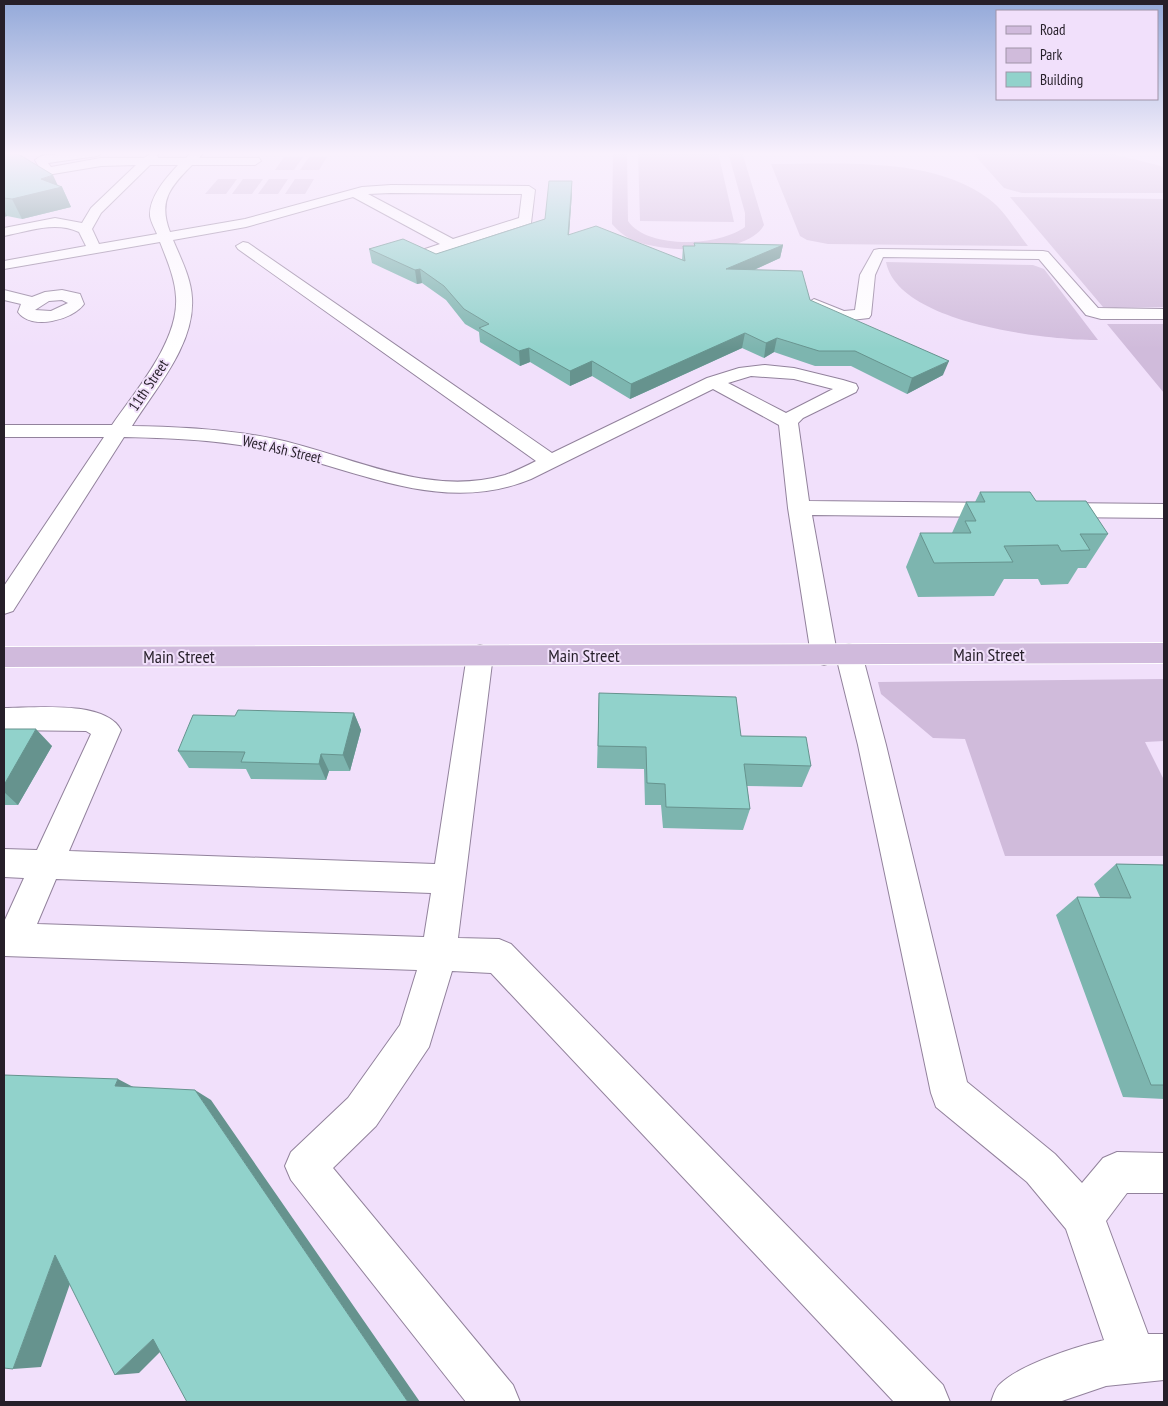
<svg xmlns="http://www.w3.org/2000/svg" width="1168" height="1406" font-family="'PT Sans Narrow',sans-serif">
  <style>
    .green { fill: #d0bbdb }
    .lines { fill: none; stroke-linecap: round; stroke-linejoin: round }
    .canal { fill: #b499c3; fill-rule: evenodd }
    .minor-casing { stroke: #92829c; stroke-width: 2 }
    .major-casing { stroke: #fff; stroke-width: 2 }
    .minor { fill: #fff; fill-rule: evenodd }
    .major { fill: #d0badc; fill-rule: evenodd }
    .wall { fill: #7db5af }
    .shaded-wall { fill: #66938e }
    .building { fill: #91d2cb; stroke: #66938e }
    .labels { text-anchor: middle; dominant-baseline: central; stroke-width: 4; stroke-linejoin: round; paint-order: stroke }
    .far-street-label { font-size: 15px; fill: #261f29; stroke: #f1e0fb }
    .street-label { font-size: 18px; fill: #261f29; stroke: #f1e0fb }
  </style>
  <rect width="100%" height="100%" fill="#f1e0fb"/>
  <!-- green -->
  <path class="green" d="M 613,152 L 627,152 L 628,221 C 648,250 720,246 745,227 L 745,213 L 728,152 L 742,152 L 764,225 C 747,257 659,253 630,239 C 623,235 617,230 612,224 Z
    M 638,152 L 718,152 L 734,222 L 640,221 Z
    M 972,152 L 1105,152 L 1161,166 L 1164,169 L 1164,193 L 1022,193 L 1004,188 Z
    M 284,157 L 303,157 L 294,170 L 275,170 Z
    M 309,157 L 327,157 L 319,170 L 300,170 Z
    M 771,164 C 838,164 933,156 989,199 C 1004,210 1016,231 1028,246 L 828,244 L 807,240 L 800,236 Z
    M 218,179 L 237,179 L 226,194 L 205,194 Z
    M 243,179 L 263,179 L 252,194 L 232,194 Z
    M 269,179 L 288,179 L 278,194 L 258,194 Z
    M 295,179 L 314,179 L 305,194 L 285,194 Z
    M 1010,197 L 1164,199 L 1164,307 L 1103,307 Z
    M 886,262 L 1033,265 L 1044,269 L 1098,340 C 1047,340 898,324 886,262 Z
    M 1107,324 L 1164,324 L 1164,393 Z
    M 1164,679 L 1164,741 L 1145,742 L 1164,780 L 1164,856 L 1005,856 L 965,739 L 933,738 L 881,694 L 878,682 Z"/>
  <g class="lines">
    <!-- canal -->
    <path class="canal" d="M 4,152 L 23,152 L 21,154 L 4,157 Z"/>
    <!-- minor casing -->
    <g class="minor-casing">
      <path id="minor" d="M 73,152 L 103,152 L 97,156 L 48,163 L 51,167 L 101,158 L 144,158 L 153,152 L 157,153 L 158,158 L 186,158 L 192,152 L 204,152 L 199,158 L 259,158 L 261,161 L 255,165 L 192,165 C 170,187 158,201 170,232 L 245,219 L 362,187 L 391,185 L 529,186 L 535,190 L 531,223 L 427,257 L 422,256 L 420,253 L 422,250 L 440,244 L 353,197 L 246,227 L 173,240 C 181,259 191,278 192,298 C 195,345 155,389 132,426 C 180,427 228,429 275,439 C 350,455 427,498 505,475 C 516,471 526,466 536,461 L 238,249 L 236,246 L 243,242 L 248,243 L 552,453 L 707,378 L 739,368 L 765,365 L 794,368 L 843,380 L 856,384 L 858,388 L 856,392 L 803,418 L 798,423 L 809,501 L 1000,503 L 1008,505 L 1011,510 L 1008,515 L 1000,517 L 812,515 L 837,653 L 840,647 L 849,644 L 858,647 L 862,654 L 886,745 L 967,1082 L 1055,1154 L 1082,1183 L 1103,1158 L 1117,1152 L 1164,1153 L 1164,1193 L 1127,1193 L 1106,1221 L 1148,1334 L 1164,1334 L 1164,1380 L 1106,1386 L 1059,1402 L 991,1402 C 993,1397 995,1388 1000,1384 C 1021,1364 1075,1347 1104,1340 L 1066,1229 L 1027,1182 L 936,1107 L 931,1093 L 858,745 L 836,656 L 833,662 L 824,665 L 815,662 L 811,655 L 788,508 L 779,425 L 713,389 L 531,479 C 442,516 358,469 272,451 C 223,440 174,438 124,437 L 13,611 L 4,614 L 4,586 L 104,437 L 4,437 L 4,425 L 112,425 C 136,390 179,341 176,297 C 175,278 167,260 160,242 L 4,269 L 4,261 L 86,246 L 79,232 C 55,221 29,231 4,236 L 4,228 L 55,218 L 82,223 L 91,208 L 136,165 L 101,166 L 47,175 L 43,174 L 35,160 L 41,156 ZM 150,165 L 178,165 C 166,178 149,197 150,216 C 151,222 155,229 157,234 L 99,244 L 92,229 L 101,213 ZM 391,193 L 522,194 L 519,218 L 453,239 L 368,194 ZM 751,376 L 794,379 L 833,389 L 786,413 L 728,383 Z
        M 879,249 L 1043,251 L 1048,252 L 1098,308 L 1164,309 L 1164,319 L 1101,319 L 1086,315 L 1039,259 L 883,257 L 875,275 L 871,315 L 869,318 L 842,321 L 808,307 L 806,304 L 814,299 L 844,311 L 855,310 L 860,275 L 874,250 Z
        M 4,290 L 32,297 L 45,292 L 62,290 L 80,294 L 84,304 C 73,320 31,331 18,312 L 21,304 L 4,300 ZM 62,300 L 68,303 L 51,311 L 35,310 L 49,301 Z
        M 1056,503 L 1164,504 L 1164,518 L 1056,517 L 1048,515 L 1045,510 L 1048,505 Z
        M 480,645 L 489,648 L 493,655 L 458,938 L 499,939 L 511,944 L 943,1385 L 950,1402 L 894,1402 L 491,973 L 452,971 L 429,1047 L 376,1126 L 333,1168 L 513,1385 L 520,1402 L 466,1402 L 291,1180 L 285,1166 L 291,1152 L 348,1098 L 400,1025 L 417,970 L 4,956 L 4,922 L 24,878 L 4,877 L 4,849 L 37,850 L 91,734 L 86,731 L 4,730 L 4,708 C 35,708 105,700 121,730 L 69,851 L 435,864 L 467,655 L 471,648 ZM 56,879 L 431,893 L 424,937 L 37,924 Z"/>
    </g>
    <!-- major casing -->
    <g class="major-casing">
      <path id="major" d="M 1164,643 L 1164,663 L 4,667 L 4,647 Z"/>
    </g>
    <!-- minor -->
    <use href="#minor" class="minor"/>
    <!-- major -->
    <use href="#major" class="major"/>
  </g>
  <!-- wall -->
  <path class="wall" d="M 4,152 L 58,186 L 62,187 L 71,207 L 22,219 L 7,216 L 4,217 Z
    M 572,181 L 572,193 L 569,234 L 682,260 L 683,246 L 694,246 L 694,243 L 783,245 L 780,258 L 754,270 L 810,300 L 943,375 L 907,394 L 851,366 L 815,366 L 774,352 L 764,358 L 742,348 L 630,399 L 592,376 L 570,386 L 530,362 L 520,366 L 480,342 L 479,332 L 465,324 L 446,300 L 422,283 L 417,284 L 372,263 L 369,249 L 436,254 L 545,219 Z
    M 980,492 L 1036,501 L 1108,534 L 1086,568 L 1078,568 L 1068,584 L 1041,585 L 1038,579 L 1004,579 L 994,596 L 918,597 L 906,567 L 920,533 L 952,533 L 966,502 L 975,502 Z
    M 599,693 L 741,736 L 811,766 L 802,787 L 747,786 L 750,809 L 743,830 L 663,828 L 661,805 L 645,805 L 644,769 L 597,768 Z
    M 354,713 L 361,730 L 350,771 L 329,771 L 326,780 L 251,779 L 246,769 L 189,768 L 178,751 L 235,716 Z
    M 4,729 L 52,746 L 18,805 L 4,805 Z
    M 1116,864 L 1164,865 L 1164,1099 L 1123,1097 L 1056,915 L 1077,897 L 1100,897 L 1094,884 Z"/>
  <!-- shaded-wall -->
  <path class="shaded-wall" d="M 53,175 L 59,188 L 62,187 L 71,207 L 22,219 L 12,199 L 41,179 Z
    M 572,181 L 572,193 L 568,248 L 568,235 Z
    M 4,209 L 7,216 L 4,217 Z
    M 783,245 L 780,258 L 725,283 L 726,269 Z
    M 420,269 L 422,283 L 417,284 L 415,270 Z
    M 745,333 L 742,348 L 630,399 L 631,384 Z
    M 777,338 L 774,352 L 764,358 L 766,343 Z
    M 529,348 L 530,362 L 520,366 L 519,351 Z
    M 592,361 L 592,376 L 570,386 L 570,371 Z
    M 949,361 L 943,375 L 907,394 L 912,378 Z
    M 354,713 L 361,730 L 350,771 L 343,755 Z
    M 36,729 L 52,746 L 18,805 L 4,792 L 4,785 Z
    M 321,754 L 329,771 L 326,780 L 319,764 Z
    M 118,1079 L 137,1089 L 115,1086 Z
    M 195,1090 L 211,1100 L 420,1402 L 408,1402 Z
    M 55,1255 L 79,1258 L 41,1367 L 13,1369 Z
    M 174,1338 L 139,1373 L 115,1375 L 153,1339 Z"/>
  <!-- building -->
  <path class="building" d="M 4,152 L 15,152 L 53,175 L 41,179 L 62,187 L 12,199 L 4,198 Z
    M 549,181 L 572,181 L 568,235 L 596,226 L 685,261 L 683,246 L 695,246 L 694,243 L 783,245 L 726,269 L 802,271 L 810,300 L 949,361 L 912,378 L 855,351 L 819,351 L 777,338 L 766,343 L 745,333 L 631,384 L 592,361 L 570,371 L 529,348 L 519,351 L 479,328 L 489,324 L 464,309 L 444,286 L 420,269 L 415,270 L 369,249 L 403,239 L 436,254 L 545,219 Z
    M 980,492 L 1030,492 L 1036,501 L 1086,501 L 1108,534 L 1080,534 L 1090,550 L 1061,551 L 1058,545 L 1004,546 L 1013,562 L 934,563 L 920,533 L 971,533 L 965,521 L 976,521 L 966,502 L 985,502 Z
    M 599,693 L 736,697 L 741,736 L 806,737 L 811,766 L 744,764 L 750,809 L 666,807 L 665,784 L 647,783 L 646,747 L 598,746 Z
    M 238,710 L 354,713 L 343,755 L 321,754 L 319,764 L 241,762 L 245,752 L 178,751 L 193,715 L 235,716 Z
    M 4,729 L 36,729 L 4,785 Z
    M 1116,864 L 1164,865 L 1164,1085 L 1151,1085 L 1077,897 L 1131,898 Z
    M 4,1075 L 118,1079 L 115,1086 L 195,1090 L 408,1402 L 187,1402 L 153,1339 L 115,1375 L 55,1255 L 13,1369 L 4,1368 Z"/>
  <!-- sky -->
  <linearGradient id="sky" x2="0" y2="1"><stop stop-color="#93a9d9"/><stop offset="0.44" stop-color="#f9f1fd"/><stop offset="1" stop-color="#f9f1fd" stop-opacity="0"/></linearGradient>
  <rect width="1168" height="349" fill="url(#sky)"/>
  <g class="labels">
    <!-- far-street labels -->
    <g class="far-street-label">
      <text transform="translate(148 385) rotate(-56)">11th Street</text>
      <text transform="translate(282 449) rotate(13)">West Ash Street</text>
    </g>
    <!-- street labels -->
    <g class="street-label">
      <text x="989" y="654">Main Street</text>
      <text x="584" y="655">Main Street</text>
      <text x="179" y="656">Main Street</text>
    </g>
  </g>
  <!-- border -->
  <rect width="1168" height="1406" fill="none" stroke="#261f29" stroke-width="10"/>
  <!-- legend -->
  <rect x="996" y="10" width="162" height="90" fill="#f1e0fb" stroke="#a093a7"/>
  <rect x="1006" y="26" width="25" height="8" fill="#d0badc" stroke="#a093a7"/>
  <text x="1040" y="35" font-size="15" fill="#261f29">Road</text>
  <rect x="1006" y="48" width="25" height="15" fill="#d0bbdb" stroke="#a093a7"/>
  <text x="1040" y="60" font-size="15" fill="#261f29">Park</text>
  <rect x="1006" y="72" width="25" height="15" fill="#91d2cb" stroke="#a093a7"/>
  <text x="1040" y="85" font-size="15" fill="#261f29">Building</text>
</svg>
